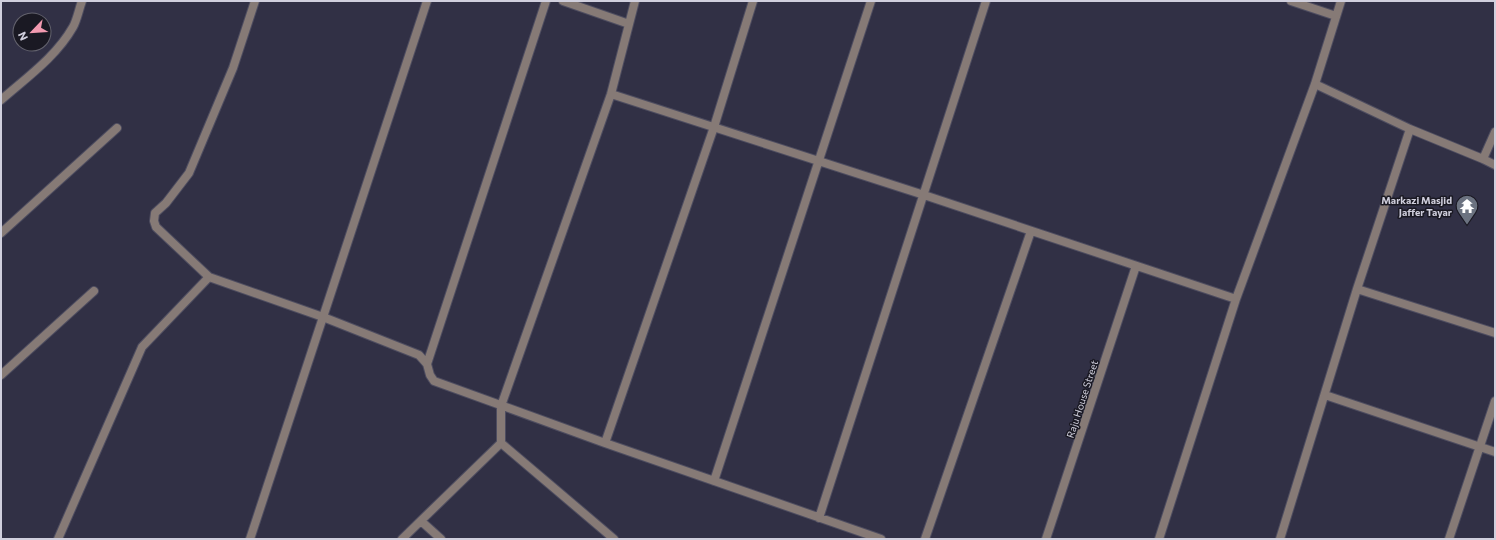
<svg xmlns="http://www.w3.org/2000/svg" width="1496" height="540" font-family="Commissioner,sans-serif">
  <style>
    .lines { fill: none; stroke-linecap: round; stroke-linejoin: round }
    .street-casing { stroke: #4e4d60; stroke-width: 10 }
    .street { stroke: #867a76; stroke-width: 8 }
    .labels { text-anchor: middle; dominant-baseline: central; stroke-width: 3; stroke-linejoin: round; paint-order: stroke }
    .poi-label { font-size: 10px; font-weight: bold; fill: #d0cfdd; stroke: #1a1923; text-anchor: end }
    .street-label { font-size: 10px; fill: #d0cfdd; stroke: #1a1923 }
  </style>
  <rect width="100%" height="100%" fill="#313045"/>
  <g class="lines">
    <!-- street casing -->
    <g class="street-casing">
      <path id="street" d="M 255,1 L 233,68 L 189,173 L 166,203 L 155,213 L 154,221 L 156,227 L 209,277 L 323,317 L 419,355 L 427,364 L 430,375 L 434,381 L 605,443 L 881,539
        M 563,1 L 629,24
        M 1291,1 L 1336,16
        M 1315,84 L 1410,129 L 1483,159 L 1495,165
        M 611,94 L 924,195 L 1236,299
        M 1,100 C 26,78 56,57 73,27 C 77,20 79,9 82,1
        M 1483,159 L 1495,132
        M 1,233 L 117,128
        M 1357,289 L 1495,333
        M 427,364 L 546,1
        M 1,375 L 94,291
        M 1325,395 L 1495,452
        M 501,443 L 614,539
        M 605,443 L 714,127 L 753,1
        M 714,481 L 871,1
        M 819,518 L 986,1
        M 421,521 L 441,539
        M 58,539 L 142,347 L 209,277
        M 250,539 L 427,1
        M 402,539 L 501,443 L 501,406 L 611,94 L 635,1
        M 925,539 L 1031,231
        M 1046,539 L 1136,266
        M 1159,539 L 1236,299 L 1315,84 L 1341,1
        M 1280,539 L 1357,289 L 1410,129
        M 1449,539 L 1495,401"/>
    </g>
    <!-- street -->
    <use href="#street" class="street"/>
  </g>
  <!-- icons -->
  <defs>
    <g id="temple-pin" transform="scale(1.15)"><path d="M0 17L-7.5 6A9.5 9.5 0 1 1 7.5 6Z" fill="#6b7280" stroke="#1a1923"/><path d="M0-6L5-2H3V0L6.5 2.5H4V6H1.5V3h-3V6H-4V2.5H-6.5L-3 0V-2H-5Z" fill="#fff"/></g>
  </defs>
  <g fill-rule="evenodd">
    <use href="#temple-pin" x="1467" y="206"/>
  </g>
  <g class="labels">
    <!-- poi labels -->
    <g class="poi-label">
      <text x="1452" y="200">Markazi Masjid<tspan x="1452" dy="12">Jaffer Tayar</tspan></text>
    </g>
    <!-- street labels -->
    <g class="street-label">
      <text transform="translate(1082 399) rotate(-72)">Raju House Street</text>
    </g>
  </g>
  <!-- border -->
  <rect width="1496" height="540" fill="none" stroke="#d0cfdd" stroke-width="4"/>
  <!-- north arrow -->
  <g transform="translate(32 32) rotate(245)"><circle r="19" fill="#1a1923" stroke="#63626d"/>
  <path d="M0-3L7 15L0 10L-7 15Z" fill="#f29ab0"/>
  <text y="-6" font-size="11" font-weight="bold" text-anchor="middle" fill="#d0cfdd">N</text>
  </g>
</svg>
